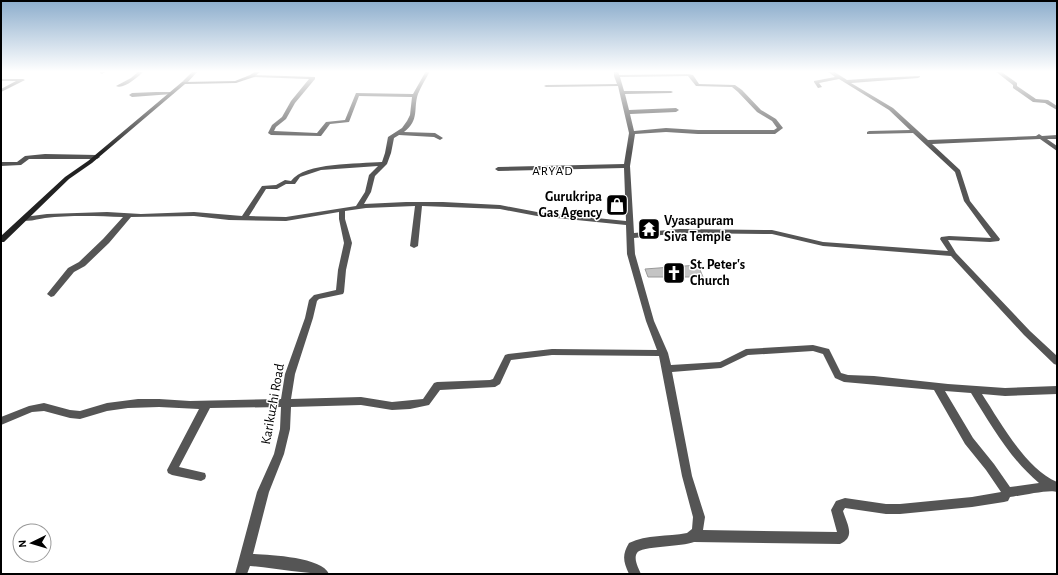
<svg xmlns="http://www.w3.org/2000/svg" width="1058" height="575" font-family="'Alegreya Sans',sans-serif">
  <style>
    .building { fill: #c4c4c4; stroke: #999 }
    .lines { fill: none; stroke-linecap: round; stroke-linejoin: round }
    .minor { fill: #555; fill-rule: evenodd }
    .secondary { fill: #222; fill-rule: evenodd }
    .labels { text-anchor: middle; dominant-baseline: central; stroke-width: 3; stroke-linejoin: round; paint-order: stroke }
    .far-quarter-label { font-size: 13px; letter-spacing: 1px; fill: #000; stroke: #fff }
    .poi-label { font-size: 14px; font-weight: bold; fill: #000; stroke: #fff; text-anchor: start }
    .street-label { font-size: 14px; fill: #000; stroke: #fff }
  </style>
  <rect width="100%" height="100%" fill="#fff"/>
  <!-- building -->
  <path class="building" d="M 698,265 L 703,277 L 648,277 L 645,269 Z"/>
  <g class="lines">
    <!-- minor -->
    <path class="minor" d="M 101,71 L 106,71 L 102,74 L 100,73 Z
      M 139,71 L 144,71 C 138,77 123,90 116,86 L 131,78 Z
      M 193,71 L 198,71 L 186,84 L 182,84 L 182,82 Z
      M 426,71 L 430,71 C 426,79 421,86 418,94 C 413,108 420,120 404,132 L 435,133 L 443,138 L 440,140 L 434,137 L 399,135 L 394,138 L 391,153 L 387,164 L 375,176 L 371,192 L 364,204 L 406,202 L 443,202 L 500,205 L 537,212 L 626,221 L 624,168 L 498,171 L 495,169 L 498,167 L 624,164 L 629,133 L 618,86 L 546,87 L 544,86 L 546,85 L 617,84 L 614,76 L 614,71 L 618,71 L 619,75 L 688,74 L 693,75 L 699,84 L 735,85 L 742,90 L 761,110 L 776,119 L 783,128 L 775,134 L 698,134 L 666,132 L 635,134 L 630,166 L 634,233 L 680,229 L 772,230 L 823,242 L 948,251 L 940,239 L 941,237 L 949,236 L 991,238 L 964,201 L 955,172 L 913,133 L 867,134 L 867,132 L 869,131 L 910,130 L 889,110 L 839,79 L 819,83 L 822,87 L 818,88 L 814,82 L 814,81 L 835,77 L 827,71 L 833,71 L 847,80 L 876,78 L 920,76 L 920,77 L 918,78 L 851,83 L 893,108 L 928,140 L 1036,136 L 1039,134 L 1042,136 L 1057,135 L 1057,139 L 1047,139 L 1057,146 L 1057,151 L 1040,139 L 932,144 L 960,170 L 970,201 L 1000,239 L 999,241 L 990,242 L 948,240 L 956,253 L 1030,331 L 1057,356 L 1057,365 L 1054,364 L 1024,335 L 951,256 L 823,246 L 772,234 L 680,233 L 634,238 L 635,254 L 654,321 L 668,353 L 671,365 L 720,362 L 746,349 L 813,345 L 829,349 L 841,373 L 848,375 L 874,376 L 948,384 L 1005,388 L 1057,386 L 1057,394 L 1005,396 L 982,394 C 1001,423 1025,468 1057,482 L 1057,492 C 1049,489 1021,496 1010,497 L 1008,501 L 1004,502 L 972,507 L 900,514 L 886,514 L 845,508 L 843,511 C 847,524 856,537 840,544 L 694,542 C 683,547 640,546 637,553 C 633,559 639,569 641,574 L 629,574 C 623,561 622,555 629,543 C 647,534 667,537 687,533 L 692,529 L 693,517 L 682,476 L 659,356 L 552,355 L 511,360 L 500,384 L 495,387 L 440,390 L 429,405 L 410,409 L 392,410 L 361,405 L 291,407 L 290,429 L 284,454 L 269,492 L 253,554 C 270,555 322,557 329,574 C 303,574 276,568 250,566 L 247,574 L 235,574 L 257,492 L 274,454 L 280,429 L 281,407 L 210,408 L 179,467 L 205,473 L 206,476 L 205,479 L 201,481 L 172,475 L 168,473 L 167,470 L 199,409 L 159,407 L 128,408 L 107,411 L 80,419 L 70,418 L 44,411 L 32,412 L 1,425 L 1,417 L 29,406 L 44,403 L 70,410 L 80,411 L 107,403 L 138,399 L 159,399 L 190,401 L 281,399 L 285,374 L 305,318 L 309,300 L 314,295 L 336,290 L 338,270 L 344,243 L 339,219 L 339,212 L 286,221 L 229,220 L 194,216 L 131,217 L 109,243 L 85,266 L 74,272 L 54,296 L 51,297 L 47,294 L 68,268 L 79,262 L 103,239 L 123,217 C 98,216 70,215 45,218 C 38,219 26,223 21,219 L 24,217 L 47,214 L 107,212 L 141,214 L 194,212 L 242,216 L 262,186 L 276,185 L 285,180 L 291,181 C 305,162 358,164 382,162 L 385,153 L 388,137 L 402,128 L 407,121 L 410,115 L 412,97 L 359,96 L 349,122 L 330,124 L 321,136 L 271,135 L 268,133 L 272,125 L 282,117 L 291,101 L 309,79 L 252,77 L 250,76 L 250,75 L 315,77 L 315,79 L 295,103 L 286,119 L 276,127 L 274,131 L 317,133 L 326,122 L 345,120 L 356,93 L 413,94 ZM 688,76 L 696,86 L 732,87 L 738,92 L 757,112 L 772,121 L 777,128 L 774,130 L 698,130 L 666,128 L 634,131 L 630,114 L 676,112 L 679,110 L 676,108 L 629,110 L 625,94 L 671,93 L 673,92 L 671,91 L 624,91 L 620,77 ZM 378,166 L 369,175 L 365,192 L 356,206 L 286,217 L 249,216 L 266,189 L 277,189 L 286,184 L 295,184 L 300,177 L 321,170 ZM 415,206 L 410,246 L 414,248 L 418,246 L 422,206 L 500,209 L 537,216 L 626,225 L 627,254 L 646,321 L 657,350 L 552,349 L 508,354 L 505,355 L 493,379 L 490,380 L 437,382 L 434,383 L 423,399 L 392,402 L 361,397 L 291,399 L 295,374 L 313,318 L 317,301 L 319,299 L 343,294 L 344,292 L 346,270 L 352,243 L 345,219 L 345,211 L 366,208 ZM 813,351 L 823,354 L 835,378 L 844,382 L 934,390 L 965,444 L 986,470 L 1001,492 L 972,497 L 900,504 L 886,504 L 845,498 L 836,501 L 831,510 L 837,532 L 703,530 L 705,517 L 692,476 L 672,372 L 721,368 L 748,355 ZM 945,391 L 971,393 C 991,425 1010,459 1039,483 L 1010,487 L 994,464 L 973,438 Z
      M 995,71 L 1000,71 L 1017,83 L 1017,86 L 1036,99 L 1048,100 L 1057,106 L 1057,110 L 1045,103 L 1033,102 L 1013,88 L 1013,85 Z
      M 1,79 L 23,79 L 25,80 L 1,92 L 1,89 L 16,81 L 1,81 Z
      M 156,92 L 172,92 L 174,93 L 172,94 L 132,97 L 129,95 L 132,93 Z
      M 45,154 L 97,155 L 100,157 L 97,159 L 29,159 L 21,165 L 1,166 L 1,162 L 17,162 L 25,156 Z"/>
    <!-- secondary -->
    <path class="secondary" d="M 256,71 L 261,71 L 254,77 L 236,83 L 185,84 L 92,163 L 69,179 L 4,242 L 1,242 L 1,236 L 65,177 L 88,161 L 182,82 L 235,81 L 250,75 Z"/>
  </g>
  <!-- sky -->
  <linearGradient id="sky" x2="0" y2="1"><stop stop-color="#8cadcc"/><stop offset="0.47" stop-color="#fff"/><stop offset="1" stop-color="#fff" stop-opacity="0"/></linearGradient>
  <rect width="1058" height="152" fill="url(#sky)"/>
  <!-- icons -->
  <defs>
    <g id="shop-square" transform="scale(1.15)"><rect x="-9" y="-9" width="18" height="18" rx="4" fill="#000" stroke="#fff"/><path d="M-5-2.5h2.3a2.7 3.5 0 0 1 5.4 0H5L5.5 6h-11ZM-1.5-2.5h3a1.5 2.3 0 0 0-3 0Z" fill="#fff"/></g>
    <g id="temple-square" transform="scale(1.15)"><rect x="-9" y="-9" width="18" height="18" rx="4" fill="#000" stroke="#fff"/><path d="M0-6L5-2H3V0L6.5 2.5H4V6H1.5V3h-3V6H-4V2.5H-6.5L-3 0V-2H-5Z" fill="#fff"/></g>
    <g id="church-square" transform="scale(1.15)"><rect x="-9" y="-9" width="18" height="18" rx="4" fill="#000" stroke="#fff"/><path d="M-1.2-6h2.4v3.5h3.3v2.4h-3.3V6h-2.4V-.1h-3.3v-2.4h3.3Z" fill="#fff"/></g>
  </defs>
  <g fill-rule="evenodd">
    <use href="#shop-square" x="617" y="205"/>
    <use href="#temple-square" x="649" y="229"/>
    <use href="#church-square" x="674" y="273"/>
  </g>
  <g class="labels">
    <!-- far-quarter labels -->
    <g class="far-quarter-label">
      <text x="553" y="171">ARYAD</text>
    </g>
    <!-- poi labels -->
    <g class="poi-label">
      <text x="602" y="197" text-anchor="end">Gurukripa<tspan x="602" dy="16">Gas Agency</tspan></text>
      <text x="664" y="221">Vyasapuram<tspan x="664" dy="16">Siva Temple</tspan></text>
      <text x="690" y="265">St. Peter's<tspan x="690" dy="16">Church</tspan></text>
    </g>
    <!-- street labels -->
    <g class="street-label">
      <text transform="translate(273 404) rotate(-80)">Karikuzhi Road</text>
    </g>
  </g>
  <!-- border -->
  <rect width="1058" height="575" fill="none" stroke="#000000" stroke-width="4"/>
  <!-- north arrow -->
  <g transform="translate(32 543) rotate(265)"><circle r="19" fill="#ffffff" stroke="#999999"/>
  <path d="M0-3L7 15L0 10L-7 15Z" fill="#000000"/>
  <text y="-6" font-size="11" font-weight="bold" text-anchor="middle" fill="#000000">N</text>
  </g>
</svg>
